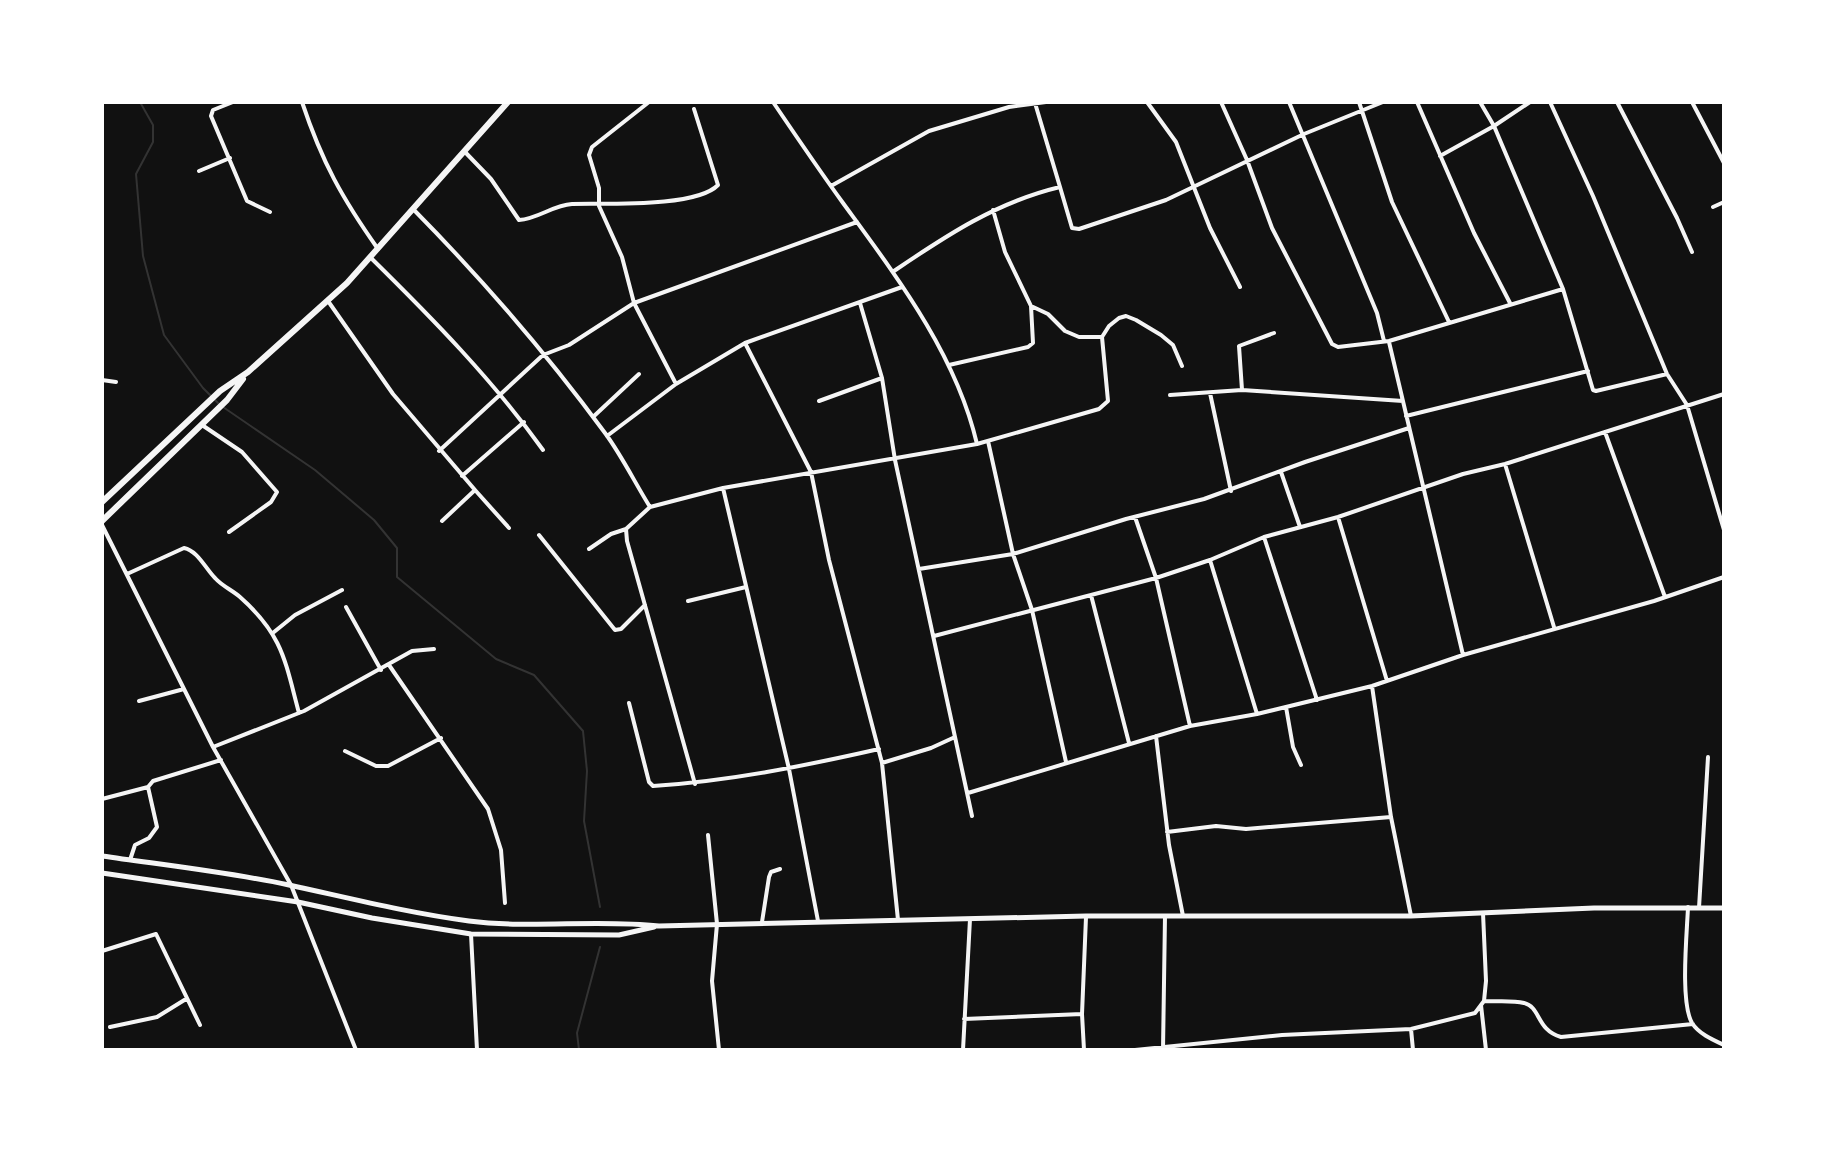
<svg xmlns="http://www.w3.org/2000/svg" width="1826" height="1152" font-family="'Crimson Pro',serif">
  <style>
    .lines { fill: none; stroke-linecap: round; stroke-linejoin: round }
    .stream { stroke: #333; stroke-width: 2 }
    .minor { stroke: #f5f5f5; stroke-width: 4 }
    .secondary { stroke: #f5f5f5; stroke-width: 5 }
    .primary { stroke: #f5f5f5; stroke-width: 6 }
  </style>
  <rect width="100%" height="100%" fill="#111"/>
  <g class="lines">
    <!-- stream -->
    <path class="stream" d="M 140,102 L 153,125 L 153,142 L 136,174 L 143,256 L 164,335 L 203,388 L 218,403
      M 223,407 L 315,470 L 374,520 L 397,548 L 397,577 L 496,659 L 534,675 L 583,731 L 587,771 L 584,821 L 600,907
      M 579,1050 L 577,1033 L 600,947"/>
    <!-- minor -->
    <path class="minor" d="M 233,102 L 213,110 L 211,116 L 247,201 L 270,212
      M 302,102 C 322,162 342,198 378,249
      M 649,102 L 592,147 L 589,155 L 599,188 L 599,206 L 622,257 L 634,303 L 676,384
      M 773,102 C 796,136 819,170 843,203 C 897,277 956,354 977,444
      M 1147,102 L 1176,142 L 1210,228 L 1240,287
      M 1221,102 L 1247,160 L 1272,228 L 1332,344 L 1338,347 L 1389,341 L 1563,289
      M 1289,102 L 1377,313 L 1384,341
      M 1359,102 L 1392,202 L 1449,322
      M 1417,102 L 1474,233 L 1510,303
      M 1480,102 L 1494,126 L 1563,289 L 1593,390 L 1596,391 L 1667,374
      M 1550,102 L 1593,196 L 1667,374 L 1687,405 L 1724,530
      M 1617,102 L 1677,218 L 1692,252
      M 1692,102 L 1724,163
      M 1035,103 L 1060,187
      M 465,152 L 491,179 L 519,220 C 538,219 553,205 572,204 C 604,203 696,208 718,185 L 694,109
      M 1440,156 L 1494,126 L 1530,102
      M 199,171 L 230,158
      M 831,186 L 929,131 L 1009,107 L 1046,102
      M 1713,207 L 1724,202
      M 414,210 C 483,280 547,354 605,433 C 622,456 635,483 650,507
      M 993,210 L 1005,252 L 1031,306 L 1048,314 L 1065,331 L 1079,337 L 1102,337
      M 370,257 C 432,318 492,379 543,450
      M 894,271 C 947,235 997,202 1060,187 L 1072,228 L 1079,229 L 1166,200 L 1304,134 L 1383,102
      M 328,301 L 393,394 L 475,490 L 442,521
      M 860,303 L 882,378 L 895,460 L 955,737 L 931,748 L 882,763
      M 1389,342 L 1463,655
      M 745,343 L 811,472 L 829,560 L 882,763 L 898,920
      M 949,365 L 1028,347 L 1033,343 L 1031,306
      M 102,380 L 116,382
      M 1242,390 L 1239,346 L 1274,333
      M 1210,393 L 1231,491
      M 1170,395 L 1242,390 L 1403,401
      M 819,401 L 882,378
      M 1406,416 L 1588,371
      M 593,417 L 639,374
      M 202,425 L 242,452 L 277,492 L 271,502 L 229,532
      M 1605,432 L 1665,597
      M 607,436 L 676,384 L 745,343 L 902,287
      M 988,441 L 1013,554 L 1032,610 L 1066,762
      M 439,451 L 543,355 L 569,345 L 634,303 L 857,222
      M 1505,464 L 1554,627
      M 1281,472 L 1300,527
      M 462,476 L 524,422
      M 723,488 L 789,769 L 818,921
      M 475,490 L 509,528
      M 1135,517 L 1156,578 L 1190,726
      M 1338,517 L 1387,681
      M 102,525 L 213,747 L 291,885 L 356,1050
      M 539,535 L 615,630 L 621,629 L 645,605
      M 1264,537 L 1317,700
      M 589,549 L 611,534 L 626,529
      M 1210,560 L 1257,714
      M 919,569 L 1013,554 L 1126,519 L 1204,499 L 1305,462 L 1409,428
      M 127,574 L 184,548 C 198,551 205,568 215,578 C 222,586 232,590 240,597 C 283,635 285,661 299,713
      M 1091,595 L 1129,743
      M 688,601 L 746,587
      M 346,607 L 381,670
      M 274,632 L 295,615 L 342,590
      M 934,636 L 1156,578 L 1210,560 L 1264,537 L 1338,517 L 1463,474 L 1505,464 L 1724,394
      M 389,665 L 488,809 L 501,850 L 505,903
      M 1372,686 L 1391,817 L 1411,916
      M 139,701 L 184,689
      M 629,703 L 649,782 L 653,786 C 730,781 804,766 879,749
      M 1286,707 L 1293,747 L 1301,765
      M 1156,736 L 1169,845 L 1183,916
      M 955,737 L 972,816
      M 213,747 L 304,711 L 412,651 L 434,649
      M 345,751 L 376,766 L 388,766 L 441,738
      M 695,784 L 627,541 L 626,529 L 650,507 L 723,488 L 977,444 L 1099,409 L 1108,401 L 1102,337 L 1109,326 L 1119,318 L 1126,316 L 1136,320 L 1161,335 L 1173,345 L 1182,366
      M 968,793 L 1190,726 L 1257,714 L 1372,686 L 1463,655 L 1654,601 L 1724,577
      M 102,799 L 148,787
      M 1167,832 L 1216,826 L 1246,829 L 1391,817
      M 708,835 L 717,924 L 712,981 L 719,1050
      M 130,860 L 135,845 L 149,838 L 157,827 L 148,787 L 153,781 L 221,760
      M 1688,907 C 1687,933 1680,1002 1692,1023 C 1699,1034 1713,1040 1724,1045
      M 1699,908 L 1708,757
      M 762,922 L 769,877 L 771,872 L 780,869
      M 471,934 L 477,1050
      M 102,951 L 156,934 L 200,1025
      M 1484,1001 C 1497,1002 1512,1000 1524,1003 C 1541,1007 1536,1030 1561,1037 L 1693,1024
      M 1481,1005 L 1486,1050
      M 964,1019 L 1082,1014
      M 110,1027 L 157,1017 L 186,999
      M 1411,1029 L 1413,1050
      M 963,1050 L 970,919
      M 1084,1050 L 1082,1014 L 1086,917
      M 1135,1050 L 1282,1035 L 1411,1029 L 1475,1013 L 1484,1001 L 1486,981 L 1483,913
      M 1163,1050 L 1165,916"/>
    <!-- secondary -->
    <path class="secondary" d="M 102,856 C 164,865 228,872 289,885 C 349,898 408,913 469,921 C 532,929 596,919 659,926 L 1086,916 L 1411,916 L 1594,908 L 1724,908
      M 102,873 L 298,902 L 372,918 L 471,934 L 619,935 L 654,927"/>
    <!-- primary -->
    <path class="primary" d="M 102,502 L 220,391 L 248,372 L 347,283 L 508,102
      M 102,521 L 227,400 L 243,379"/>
  </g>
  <!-- border -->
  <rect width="1826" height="1152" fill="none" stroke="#ffffff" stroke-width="208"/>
</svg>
